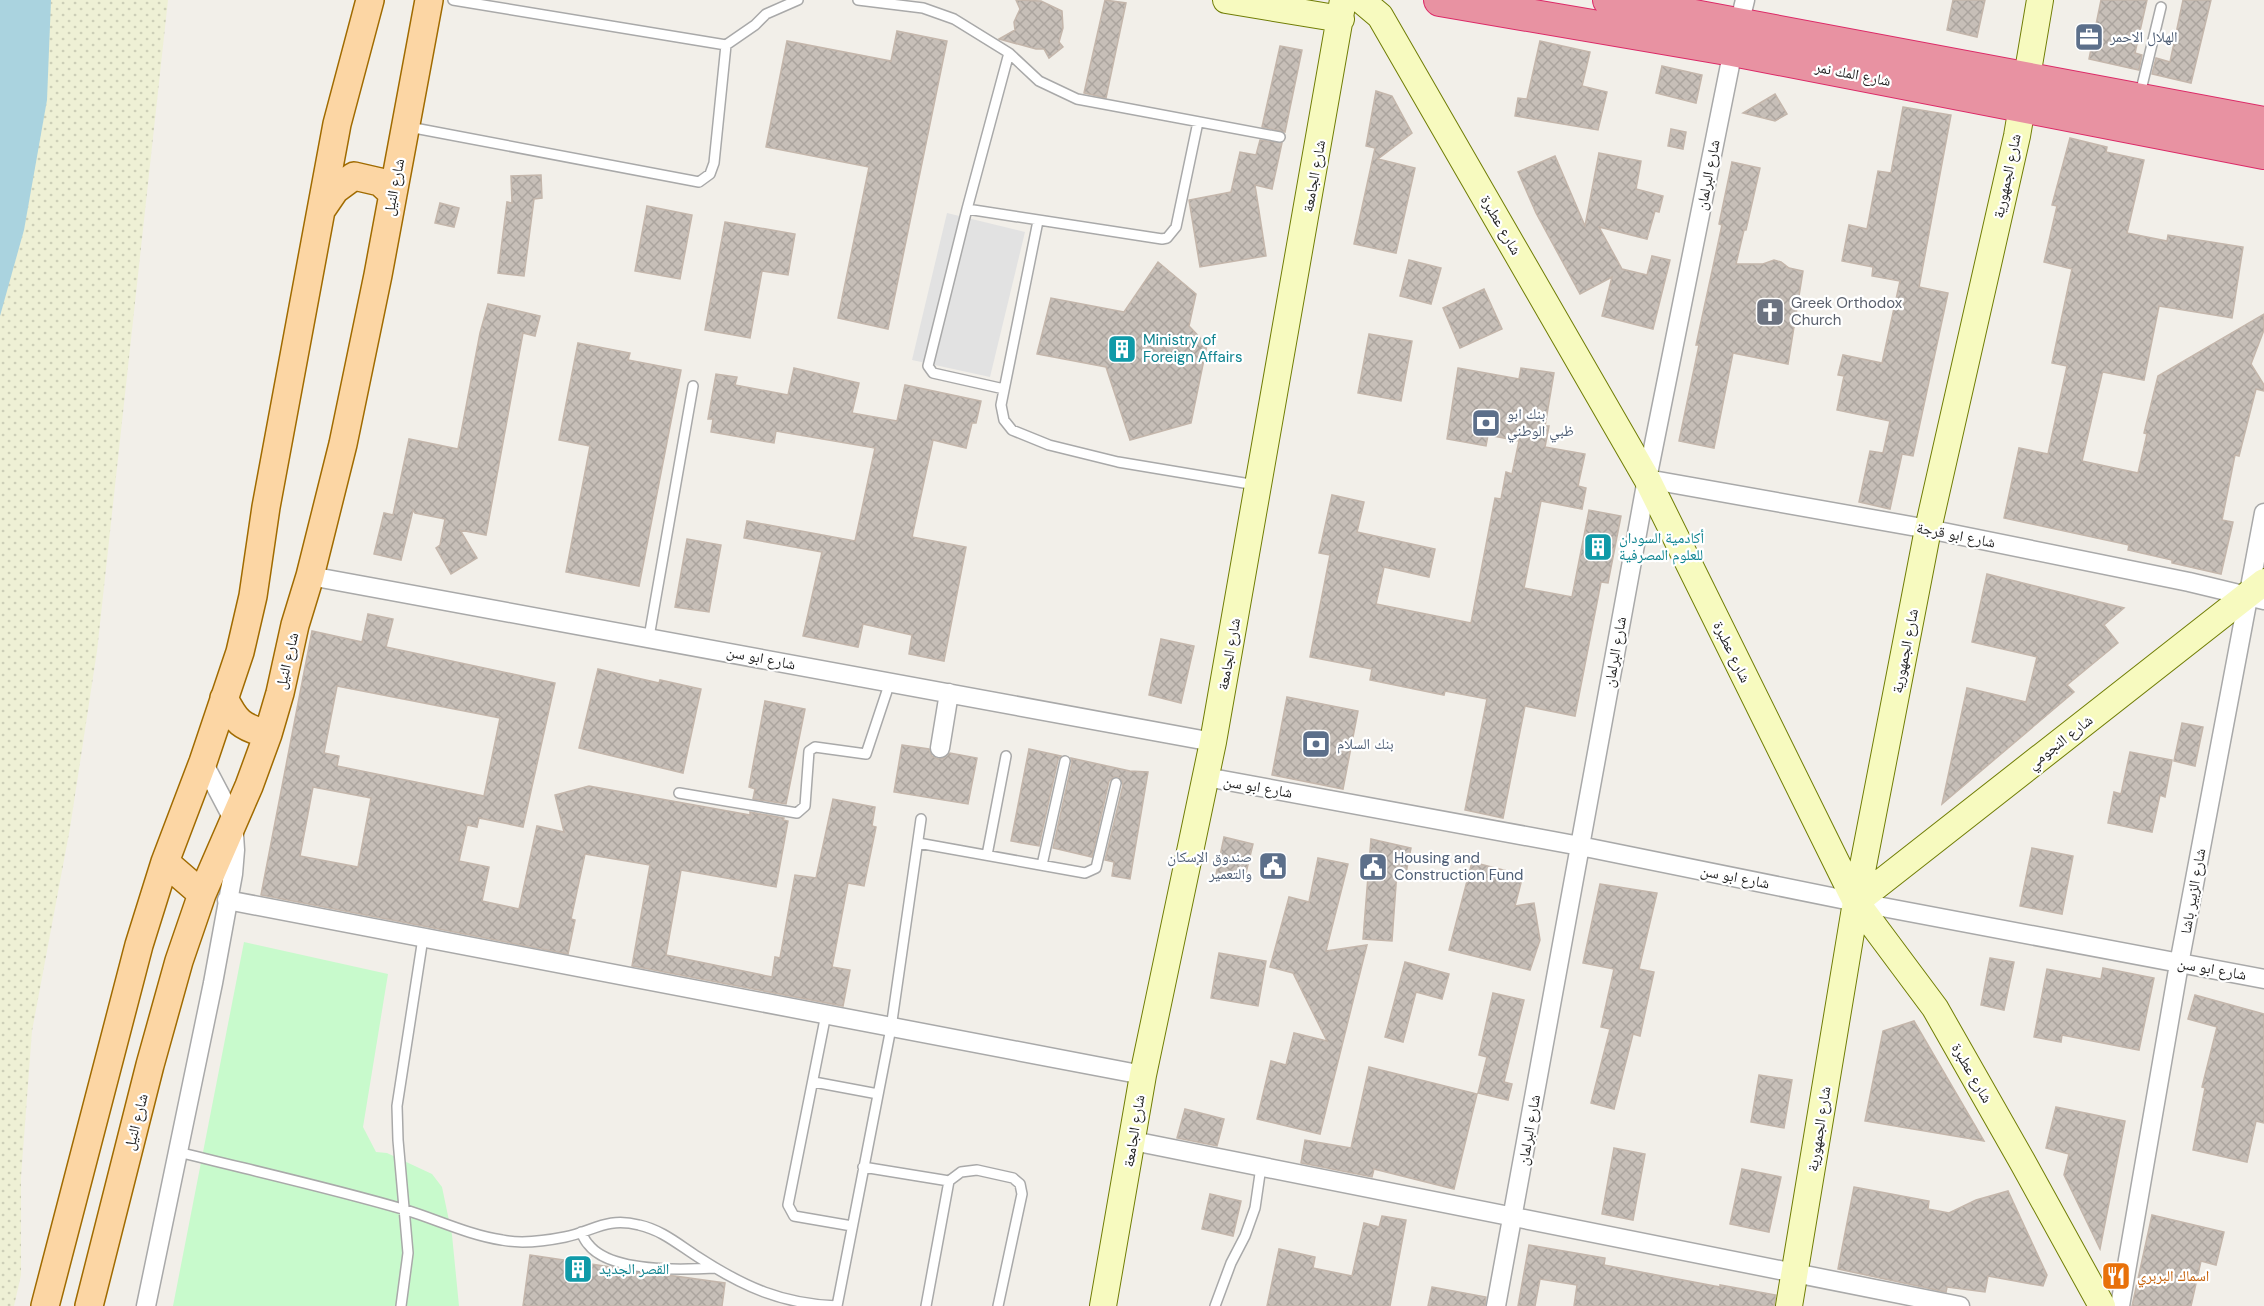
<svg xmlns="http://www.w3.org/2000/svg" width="2264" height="1306" font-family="'DM Sans','Noto Naskh Arabic',sans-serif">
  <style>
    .farmland { fill: url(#farmland-dots) }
    .park { fill: #c8facc }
    .parking { fill: #e2e2e2 }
    .water { fill: #aad3df }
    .building { fill: url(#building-cross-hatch); stroke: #c4b6ab; stroke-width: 1.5; fill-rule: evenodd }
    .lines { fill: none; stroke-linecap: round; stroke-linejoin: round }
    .lane-casing { stroke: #a9a9a9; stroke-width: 12 }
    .street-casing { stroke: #a9a9a9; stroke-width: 21 }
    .secondary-casing { stroke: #707d05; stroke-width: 28 }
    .primary-casing { stroke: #a06b00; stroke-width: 30 }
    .highway-casing { stroke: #dc2a67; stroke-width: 34 }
    .lane { stroke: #fff; stroke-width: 9 }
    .street { stroke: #fff; stroke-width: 18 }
    .secondary { stroke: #f7fabf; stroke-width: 26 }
    .primary { stroke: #fcd6a4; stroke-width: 27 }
    .highway { stroke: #e892a2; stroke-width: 32 }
    .labels { text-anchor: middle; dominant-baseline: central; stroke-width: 4.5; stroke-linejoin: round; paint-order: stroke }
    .service-label { font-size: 15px; fill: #4e5e75; stroke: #fff; text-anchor: start }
    .street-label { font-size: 15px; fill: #222; stroke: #fff }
    .worship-label { font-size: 15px; fill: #5b616d; stroke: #fff; text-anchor: start }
    .culture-label { font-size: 15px; fill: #0d838f; stroke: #fff; text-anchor: start }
    .food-label { font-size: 15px; fill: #c56008; stroke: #fff; text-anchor: start }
  </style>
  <defs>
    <pattern id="farmland-dots" width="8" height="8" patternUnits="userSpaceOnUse" patternTransform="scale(1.5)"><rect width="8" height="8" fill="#eef0d5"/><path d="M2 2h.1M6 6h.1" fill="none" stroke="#ccceb7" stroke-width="1.8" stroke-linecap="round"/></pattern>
    <pattern id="building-cross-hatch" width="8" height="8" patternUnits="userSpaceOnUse" patternTransform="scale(1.5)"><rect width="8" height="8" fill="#c7bfb8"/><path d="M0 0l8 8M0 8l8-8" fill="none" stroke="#aba49e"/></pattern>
  </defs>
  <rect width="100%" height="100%" fill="#f2efe9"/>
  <!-- farmland -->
  <path class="farmland" d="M 0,0 L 168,0 L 97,651 L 70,828 L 32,1031 L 21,1177 L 21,1275 L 14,1306 L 0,1306 Z"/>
  <!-- park -->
  <path class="park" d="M 244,942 L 388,974 L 363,1127 L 376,1152 L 387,1153 L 432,1174 L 442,1187 L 452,1235 L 459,1306 L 173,1306 Z"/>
  <!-- parking -->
  <path class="parking" d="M 947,213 L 1025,232 L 990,377 L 912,360 Z"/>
  <!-- water -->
  <path class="water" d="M 0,0 L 51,0 L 47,100 L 24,230 L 0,316 Z"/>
  <!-- building -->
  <path class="building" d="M 1016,0 L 1041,1 L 1062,11 L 1063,28 L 1059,42 L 1063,47 L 1049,58 L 1044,49 L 1036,49 L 999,39 L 1015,30 L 1014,22 L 1020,9 Z
    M 1105,0 L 1126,3 L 1106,98 L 1084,93 Z
    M 1953,0 L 1985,0 L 1977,37 L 1947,30 Z
    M 2101,0 L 2147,0 L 2135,53 L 2142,55 L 2139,70 L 2089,59 Z
    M 2183,0 L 2211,0 L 2191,83 L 2152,74 L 2156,58 L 2170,62 Z
    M 897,31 L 947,41 L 888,329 L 838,318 L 869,167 L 766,147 L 787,41 L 891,61 Z
    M 1540,41 L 1590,52 L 1582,86 L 1607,92 L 1598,130 L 1515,116 L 1518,98 L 1527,99 Z
    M 1280,46 L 1302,50 L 1285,132 L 1262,127 Z
    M 1662,66 L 1702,75 L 1696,103 L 1656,93 Z
    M 1376,91 L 1392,96 L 1412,133 L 1378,159 L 1415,168 L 1396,253 L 1354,244 L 1375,148 L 1366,146 Z
    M 1775,94 L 1787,114 L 1775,121 L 1743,113 Z
    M 1903,107 L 1951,115 L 1919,287 L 1948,293 L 1913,456 L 1902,454 L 1890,509 L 1859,502 L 1870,451 L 1883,453 L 1890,421 L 1837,410 L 1844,376 L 1838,375 L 1843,355 L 1882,363 L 1900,281 L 1872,276 L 1873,267 L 1842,261 L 1849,225 L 1867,229 L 1878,171 L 1891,173 Z
    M 1671,129 L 1686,132 L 1683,149 L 1668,146 Z
    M 2070,138 L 2107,147 L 2106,152 L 2144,160 L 2127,233 L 2167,241 L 2168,235 L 2243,247 L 2232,318 L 2159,306 L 2144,380 L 2103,372 L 2102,374 L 2082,461 L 2138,473 L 2147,434 L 2144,433 L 2158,376 L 2264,314 L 2264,330 L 2251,364 L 2264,385 L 2264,391 L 2256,389 L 2239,456 L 2235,455 L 2222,520 L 2233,522 L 2221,574 L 2172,563 L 2172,560 L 2128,550 L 2129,545 L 2004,518 L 2019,448 L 2048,454 L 2067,366 L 2052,363 L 2072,269 L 2044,262 L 2057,206 L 2052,205 Z
    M 1260,140 L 1282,143 L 1272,189 L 1255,185 L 1266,256 L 1200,267 L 1189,200 L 1231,192 L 1240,152 L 1256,155 Z
    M 1599,153 L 1641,161 L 1636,189 L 1663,196 L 1659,212 L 1655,211 L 1647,239 L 1599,227 L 1622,269 L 1647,275 L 1652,256 L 1670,260 L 1653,329 L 1602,316 L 1612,277 L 1580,294 L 1536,213 L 1518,172 L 1555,156 L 1585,226 Z
    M 1732,162 L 1760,168 L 1746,230 L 1744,230 L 1736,264 L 1763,264 L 1774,260 L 1781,262 L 1789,268 L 1803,271 L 1788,364 L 1733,353 L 1714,448 L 1679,441 L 1699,345 L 1696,345 L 1722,225 L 1719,224 Z
    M 541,175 L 542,198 L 534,199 L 524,276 L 498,273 L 507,202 L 512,203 L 511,176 Z
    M 440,203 L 459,208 L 454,227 L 435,223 Z
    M 647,206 L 692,215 L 680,279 L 635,271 Z
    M 725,222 L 795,234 L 788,275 L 762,271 L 750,338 L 705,330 Z
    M 1409,260 L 1441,268 L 1431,304 L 1400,296 Z
    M 1158,262 L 1196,294 L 1189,326 L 1207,345 L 1191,423 L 1130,440 L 1106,367 L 1037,354 L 1051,298 L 1124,312 Z
    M 1484,289 L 1502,329 L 1460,348 L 1443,308 Z
    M 488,304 L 540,316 L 535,336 L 523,333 L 486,535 L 460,530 L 477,558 L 451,574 L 436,548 L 440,545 L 445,519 L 415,513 L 413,510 L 401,560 L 374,554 L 384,513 L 393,515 L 409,439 L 458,449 L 480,333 Z
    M 1369,334 L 1412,341 L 1401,401 L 1358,393 Z
    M 578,343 L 630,353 L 628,360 L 681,370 L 639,586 L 566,572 L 590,446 L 559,440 Z
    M 794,368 L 859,383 L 852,413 L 897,421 L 905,385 L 981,401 L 976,423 L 972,423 L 966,448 L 933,440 L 912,537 L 966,547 L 944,661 L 909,654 L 912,635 L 863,624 L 858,647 L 803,636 L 822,552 L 744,538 L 747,521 L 855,541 L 875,448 L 776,431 L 774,443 L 711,432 L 713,419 L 708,419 L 716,374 L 737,377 L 735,385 L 788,395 Z
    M 1458,368 L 1519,379 L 1521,368 L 1554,373 L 1545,426 L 1549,426 L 1545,447 L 1585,454 L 1578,486 L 1586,488 L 1582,509 L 1541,501 L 1524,588 L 1572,597 L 1589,510 L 1621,516 L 1608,583 L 1601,582 L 1575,716 L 1525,706 L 1503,818 L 1465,810 L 1487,699 L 1445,691 L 1444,695 L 1370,680 L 1372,669 L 1310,657 L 1330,555 L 1319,553 L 1332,495 L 1364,502 L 1357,532 L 1435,549 L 1429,577 L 1384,567 L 1376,604 L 1471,623 L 1495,498 L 1501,499 L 1506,472 L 1512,474 L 1519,441 L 1488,435 L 1486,446 L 1447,439 Z
    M 687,539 L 721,545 L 709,612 L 675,607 Z
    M 1987,574 L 2124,608 L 2104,625 L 2118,643 L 2067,685 L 2074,692 L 1942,804 L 1967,688 L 2026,702 L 2037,657 L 1972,642 Z
    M 368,614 L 393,619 L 386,647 L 555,683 L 523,827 L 479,818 L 477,827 L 467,825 L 459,861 L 489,867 L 482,901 L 519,909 L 537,826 L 564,832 L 555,795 L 589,786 L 750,815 L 750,812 L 784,818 L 783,820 L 788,821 L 776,887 L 681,870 L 666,955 L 772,977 L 775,957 L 780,958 L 795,875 L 816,878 L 833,799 L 875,807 L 872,826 L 876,827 L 864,886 L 848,883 L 832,967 L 850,970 L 843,1006 L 632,966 L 650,865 L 585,854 L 571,919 L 575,920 L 568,954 L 261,895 L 312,631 L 362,642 ZM 337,686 L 500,718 L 484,796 L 337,766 L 339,756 L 324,753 ZM 313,787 L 371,798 L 358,867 L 300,856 Z
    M 1161,639 L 1194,646 L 1181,703 L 1149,695 Z
    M 598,669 L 659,683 L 660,680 L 701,689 L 683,773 L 579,748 Z
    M 1287,697 L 1358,711 L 1343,789 L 1272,775 Z
    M 765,701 L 805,709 L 786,804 L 753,799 L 755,789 L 749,787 Z
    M 2182,723 L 2203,727 L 2195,766 L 2174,761 Z
    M 902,745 L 929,749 L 932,756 L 938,759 L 944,758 L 950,753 L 977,758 L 968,804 L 894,792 Z
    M 1029,749 L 1061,756 L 1058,760 L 1039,846 L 1011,841 Z
    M 2130,752 L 2172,760 L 2165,797 L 2160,795 L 2152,832 L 2108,823 L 2114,792 L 2121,794 Z
    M 1071,758 L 1130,771 L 1148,772 L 1130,879 L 1112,876 L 1114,862 L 1105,860 L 1123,785 L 1122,781 L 1118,777 L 1114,777 L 1109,781 L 1092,857 L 1053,848 L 1072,762 Z
    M 1224,837 L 1253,844 L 1244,881 L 1216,875 Z
    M 1371,839 L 1411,848 L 1406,873 L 1397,871 L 1392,941 L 1363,939 Z
    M 2032,848 L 2073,856 L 2062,914 L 2020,906 Z
    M 1318,858 L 1348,864 L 1326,951 L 1367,945 L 1320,1134 L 1257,1119 L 1271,1061 L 1286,1065 L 1294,1033 L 1327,1041 L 1293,973 L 1270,967 L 1289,897 L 1309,902 Z
    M 1472,862 L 1523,875 L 1515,906 L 1534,903 L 1540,940 L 1530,970 L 1449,950 Z
    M 1600,884 L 1657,893 L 1639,969 L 1654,972 L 1640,1036 L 1633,1034 L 1614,1109 L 1591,1103 L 1610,1029 L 1601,1027 L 1614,969 L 1583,963 Z
    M 1219,953 L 1266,961 L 1258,1006 L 1211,998 Z
    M 1990,958 L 2014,962 L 2004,1010 L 1981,1005 Z
    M 1405,962 L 1449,974 L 1442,999 L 1416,992 L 1403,1042 L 1385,1037 Z
    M 2103,968 L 2154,978 L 2139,1050 L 2062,1035 L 2061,1042 L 2034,1037 L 2047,969 L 2101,979 Z
    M 1493,993 L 1524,1000 L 1504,1082 L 1512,1084 L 1508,1100 L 1478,1093 L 1487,1057 L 1479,1055 Z
    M 2195,995 L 2264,1014 L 2264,1123 L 2256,1121 L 2247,1162 L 2193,1150 L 2205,1088 L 2202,1087 L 2217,1027 L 2188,1019 Z
    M 1914,1021 L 1984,1141 L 1865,1121 L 1883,1031 Z
    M 1369,1067 L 1477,1094 L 1454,1189 L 1374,1169 L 1372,1177 L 1301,1163 L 1305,1140 L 1351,1148 Z
    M 1759,1075 L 1792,1080 L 1784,1128 L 1751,1122 Z
    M 2056,1107 L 2125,1121 L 2100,1249 L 2064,1175 L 2069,1154 L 2046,1148 Z
    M 1185,1109 L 1224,1119 L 1217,1146 L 1177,1138 Z
    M 1614,1148 L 1645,1154 L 1633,1220 L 1602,1214 Z
    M 1742,1169 L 1781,1177 L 1769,1232 L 1730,1224 Z
    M 1854,1187 L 1929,1201 L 1928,1209 L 1949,1213 L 1976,1200 L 2008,1191 L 2047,1275 L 2043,1286 L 1988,1276 L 1985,1292 L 1947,1287 L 1946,1292 L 1838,1269 Z
    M 1210,1194 L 1241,1201 L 1233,1236 L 1202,1229 Z
    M 2152,1215 L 2224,1232 L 2216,1265 L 2201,1261 L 2191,1306 L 2132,1306 Z
    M 1382,1216 L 1406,1220 L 1390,1306 L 1267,1306 L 1279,1249 L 1315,1257 L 1313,1268 L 1352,1276 L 1364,1223 L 1379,1227 Z
    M 1529,1245 L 1605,1258 L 1604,1265 L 1720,1287 L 1720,1285 L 1776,1295 L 1774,1306 L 1574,1306 L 1577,1285 L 1540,1279 L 1535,1306 L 1518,1306 Z
    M 530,1255 L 611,1267 L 647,1274 L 675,1276 L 725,1283 L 722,1306 L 523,1306 Z
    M 1432,1287 L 1486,1297 L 1485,1306 L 1428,1306 Z"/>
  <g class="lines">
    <!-- lane casing -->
    <g class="lane-casing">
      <path id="lane" d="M 453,0 L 726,45
        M 858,0 L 923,8 L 954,19 L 1009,53 L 1039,81 L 1077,99 L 1280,137
        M 1009,53 L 967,209 L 1162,239 L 1167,238 L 1176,227 L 1198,122
        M 2140,94 L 2161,7
        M 409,127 L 699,182 L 710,174 L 714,163 L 726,45 L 755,25 L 766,14 L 798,0
        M 967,209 L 928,366 L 933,373 L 1004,389
        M 1038,221 L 1001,405 L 1004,420 L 1012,430 L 1049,445 L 1118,462 L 1256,485
        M 649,637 L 693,386
        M 679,793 L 797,813 L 805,806 L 809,751 L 815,747 L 866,754 L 890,682
        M 918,843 L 1085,873 L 1096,868 L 1116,783
        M 987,855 L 1006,756
        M 1042,865 L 1065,761
        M 826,1014 L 788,1205 L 794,1216 L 852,1226
        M 814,1082 L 878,1094
        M 178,1152 C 254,1171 331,1188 406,1210 C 438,1220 469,1235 502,1240 C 521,1244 545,1241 565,1237 C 594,1231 606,1217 639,1225 C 662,1230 679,1245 698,1257 C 744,1287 782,1304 837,1306
        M 863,1167 L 949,1181
        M 581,1232 C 583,1236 585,1241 588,1244 C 610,1273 683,1270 715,1268
        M 401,1306 L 408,1253 L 398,1140 L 397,1106 L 423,938
        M 837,1306 L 891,1028 L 921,819
        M 926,1306 L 949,1181 L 961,1172 L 977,1170 L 1013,1178 L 1020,1184 L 1022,1194 L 998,1306
        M 1215,1306 L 1231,1263 L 1245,1236 L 1255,1208 L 1261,1167"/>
    </g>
    <!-- street casing -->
    <g class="street-casing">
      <path id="street" d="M 1647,479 L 1928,529 L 2189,582 L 2264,600
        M 310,576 L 1213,742
        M 940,748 L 949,693
        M 1206,777 L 1580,846 L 1856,902 L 2264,979
        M 227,900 L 1143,1075
        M 1133,1141 L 1960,1306
        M 146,1306 L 213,983 L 233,874 L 235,850 L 233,819 L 203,762
        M 1496,1306 L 1647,479 L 1733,50 L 1745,0
        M 2120,1306 L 2179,964 L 2264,513"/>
    </g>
    <!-- secondary casing -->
    <g class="secondary-casing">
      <path id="secondary" d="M 1226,0 L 1341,19
        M 1361,0 L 1380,16 L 1647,479 L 1856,902 L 1935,1008 L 2022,1161 L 2102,1306
        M 1856,902 L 2264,582
        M 1103,1306 L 1143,1075 L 1213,742 L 1343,0
        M 1789,1306 L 1856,902 L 1928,529 L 2017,136 L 2040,0"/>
    </g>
    <!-- primary casing -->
    <g class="primary-casing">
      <path id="primary" d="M 322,209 L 335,190 L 354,176 L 380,182 L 393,194
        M 224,698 C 236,722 241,727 268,734
        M 165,862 L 202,894
        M 45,1306 L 139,945 L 165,862 L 203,762 L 240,652 L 253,596 L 266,507 L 337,124 L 370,0
        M 89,1306 L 150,1065 L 179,961 L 202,894 L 249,786 L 268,734 L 280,693 L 295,625 L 310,576 L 343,444 L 378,275 L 429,0"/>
    </g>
    <!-- highway casing -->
    <g class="highway-casing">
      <path id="highway" d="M 1440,0 L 1733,50 L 2264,153
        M 1609,0 L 2264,123"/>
    </g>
    <!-- lane -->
    <use href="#lane" class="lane"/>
    <!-- street -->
    <use href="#street" class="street"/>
    <!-- secondary -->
    <use href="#secondary" class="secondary"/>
    <!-- primary -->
    <use href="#primary" class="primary"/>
    <!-- highway -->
    <use href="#highway" class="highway"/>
  </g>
  <!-- icons -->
  <defs>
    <g id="office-square" transform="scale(1.5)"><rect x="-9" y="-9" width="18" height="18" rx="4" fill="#5c6f8a" stroke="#fff"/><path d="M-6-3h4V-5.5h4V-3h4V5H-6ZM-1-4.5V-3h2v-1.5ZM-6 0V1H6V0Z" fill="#fff"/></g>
    <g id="church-square" transform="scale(1.5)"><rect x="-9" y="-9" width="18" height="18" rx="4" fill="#6b7280" stroke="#fff"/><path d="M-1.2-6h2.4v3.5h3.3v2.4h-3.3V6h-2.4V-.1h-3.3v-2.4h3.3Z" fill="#fff"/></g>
    <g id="building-square" transform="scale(1.5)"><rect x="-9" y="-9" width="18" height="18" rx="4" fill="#0f9aa8" stroke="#fff"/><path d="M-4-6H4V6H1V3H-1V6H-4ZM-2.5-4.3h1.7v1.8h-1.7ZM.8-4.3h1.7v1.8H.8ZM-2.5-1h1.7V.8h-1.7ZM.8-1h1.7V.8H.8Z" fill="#fff"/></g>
    <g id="bank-square" transform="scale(1.5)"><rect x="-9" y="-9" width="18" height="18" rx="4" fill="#5c6f8a" stroke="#fff"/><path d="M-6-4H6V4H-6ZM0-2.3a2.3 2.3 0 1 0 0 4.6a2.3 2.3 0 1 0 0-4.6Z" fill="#fff"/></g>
    <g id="civic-square" transform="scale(1.5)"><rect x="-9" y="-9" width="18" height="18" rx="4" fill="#5c6f8a" stroke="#fff"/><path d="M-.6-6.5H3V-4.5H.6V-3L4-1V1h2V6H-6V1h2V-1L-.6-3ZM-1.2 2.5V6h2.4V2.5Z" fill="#fff"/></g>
    <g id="restaurant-square" transform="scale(1.5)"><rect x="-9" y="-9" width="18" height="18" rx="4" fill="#e8710a" stroke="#fff"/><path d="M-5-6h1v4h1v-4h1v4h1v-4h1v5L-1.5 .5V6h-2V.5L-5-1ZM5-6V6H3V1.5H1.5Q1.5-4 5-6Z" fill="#fff"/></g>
  </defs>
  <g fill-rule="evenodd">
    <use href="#office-square" x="2089" y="37"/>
    <use href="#church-square" x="1770" y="312"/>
    <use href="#building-square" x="1122" y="349"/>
    <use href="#bank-square" x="1486" y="423"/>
    <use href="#building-square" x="1598" y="547"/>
    <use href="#bank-square" x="1316" y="744"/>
    <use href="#civic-square" x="1273" y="866"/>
    <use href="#civic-square" x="1373" y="867"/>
    <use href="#building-square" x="578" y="1269"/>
    <use href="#restaurant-square" x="2116" y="1276"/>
  </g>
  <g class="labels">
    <!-- service labels -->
    <g class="service-label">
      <text x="2110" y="37">الهلال الاحمر</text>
      <text x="1507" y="414">بنك ابو<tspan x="1507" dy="17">ظبي الوطني</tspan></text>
      <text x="1337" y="744">بنك السلام</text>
      <text x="1252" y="857" text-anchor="end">صندوق الإسكان<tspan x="1252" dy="17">والتعمير</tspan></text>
      <text x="1394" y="858">Housing and<tspan x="1394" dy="17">Construction Fund</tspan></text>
    </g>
    <!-- street labels -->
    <g class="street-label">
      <text transform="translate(1853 74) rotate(11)">شارع المك نمر</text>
      <text transform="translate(1708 175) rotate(-79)">شارع البرلمان</text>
      <text transform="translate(1314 176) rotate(-80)">شارع الجامعة</text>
      <text transform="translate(2007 176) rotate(-78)">شارع الجمهورية</text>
      <text transform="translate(394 187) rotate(-79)">شارع النيل</text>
      <text transform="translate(1501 225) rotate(60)">شارع عطبرة</text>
      <text transform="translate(1956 535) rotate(11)">شارع ابو قرجة</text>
      <text transform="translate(1905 651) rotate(-79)">شارع الجمهورية</text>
      <text transform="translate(1615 652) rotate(-80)">شارع البرلمان</text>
      <text transform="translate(1732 652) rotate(64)">شارع عطبرة</text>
      <text transform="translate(1229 654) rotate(-80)">شارع الجامعة</text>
      <text transform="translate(761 658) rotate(11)">شارع ابو سن</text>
      <text transform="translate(287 661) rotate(-77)">شارع النيل</text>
      <text transform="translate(2060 742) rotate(-38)">شارع النجومي</text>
      <text transform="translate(1258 787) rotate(10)">شارع ابو سن</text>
      <text transform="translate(1735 877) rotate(11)">شارع ابو سن</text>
      <text transform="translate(2193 891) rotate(-80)">شارع الزبير باشا</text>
      <text transform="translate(2212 969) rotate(10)">شارع ابو سن</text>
      <text transform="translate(1972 1073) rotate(60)">شارع عطبرة</text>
      <text transform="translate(136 1122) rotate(-76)">شارع النيل</text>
      <text transform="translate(1819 1129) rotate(-81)">شارع الجمهورية</text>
      <text transform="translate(1529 1130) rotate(-80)">شارع البرلمان</text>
      <text transform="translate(1134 1131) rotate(-81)">شارع الجامعة</text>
    </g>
    <!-- worship labels -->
    <g class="worship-label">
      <text x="1791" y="303">Greek Orthodox<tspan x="1791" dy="17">Church</tspan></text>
    </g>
    <!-- culture labels -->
    <g class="culture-label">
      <text x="1143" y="340">Ministry of<tspan x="1143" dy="17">Foreign Affairs</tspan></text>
      <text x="1619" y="538">أكادمية السودان<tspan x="1619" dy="17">للعلوم المصرفية</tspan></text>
      <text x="599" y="1269">القصر الجديد</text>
    </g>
    <!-- food labels -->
    <g class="food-label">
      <text x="2137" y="1276">اسماك البربري</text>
    </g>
  </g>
</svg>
